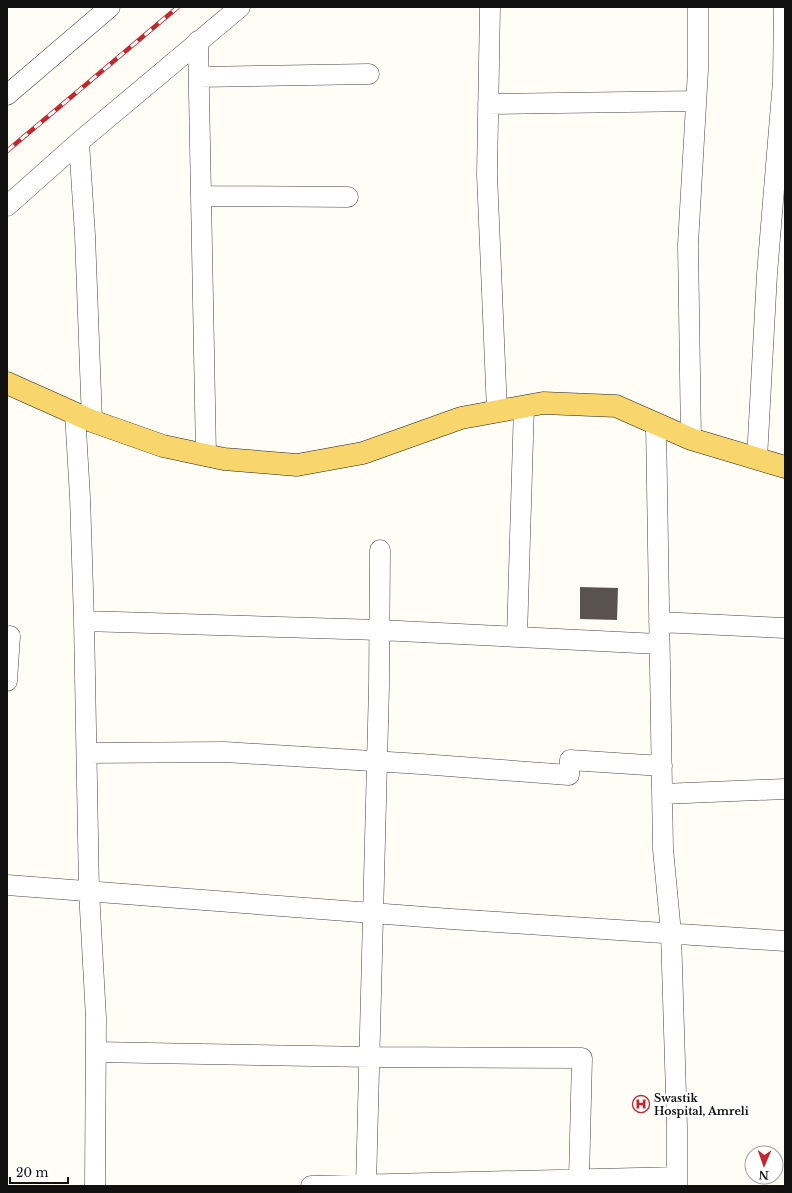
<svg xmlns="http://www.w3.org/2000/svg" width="792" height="1193" font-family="'Libre Baskerville',serif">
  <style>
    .building { fill: #5a524d }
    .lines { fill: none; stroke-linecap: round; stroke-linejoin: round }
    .street-casing { stroke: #444; stroke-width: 21 }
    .primary-casing { stroke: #222; stroke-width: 23 }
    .street { stroke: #fff; stroke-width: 20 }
    .primary { stroke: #f9d66b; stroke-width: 22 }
    .rail-casing { stroke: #c4262e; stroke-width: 4.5 }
    .rail { stroke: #fff; stroke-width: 3; stroke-dasharray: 9; stroke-linecap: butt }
    .labels { text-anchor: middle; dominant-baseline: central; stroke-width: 4; stroke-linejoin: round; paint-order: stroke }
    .poi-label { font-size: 11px; font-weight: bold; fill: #111; stroke: #fff; text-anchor: start }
  </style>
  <rect width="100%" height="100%" fill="#fffdf5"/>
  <!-- building -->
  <path class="building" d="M 580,587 L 618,588 L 617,620 L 580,619 Z"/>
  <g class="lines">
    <!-- street casing -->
    <g class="street-casing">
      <path id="street" d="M 490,7 L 487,174 L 497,411
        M 198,41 L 206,455
        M 199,77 L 369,74
        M 7,95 L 110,7
        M 488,104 L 696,101
        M 79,142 L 85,235 L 92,421
        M 201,196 L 348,197
        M 7,206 L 79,142 L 240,7
        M 75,413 L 80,497 L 84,621 L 89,891 L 96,1018 L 95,1186
        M 656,424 L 663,849 L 671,933 L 677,1127 L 677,1186
        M 691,439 L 688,244 L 698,70 L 698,7
        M 757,459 L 767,274 L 783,81 L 784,7
        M 84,621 L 379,630 L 659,644
        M 659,622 L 785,628
        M 517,637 L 524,406
        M 7,681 L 10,636
        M 87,753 L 225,752 L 421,764 L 569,775 L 570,760 L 662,766
        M 662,794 L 785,789
        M 7,885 L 451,919 L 785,941
        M 96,1052 L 370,1057 L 582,1058 L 579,1179
        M 311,1186 L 677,1177
        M 366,1186 L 379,686 L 380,550"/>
    </g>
    <!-- primary casing -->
    <g class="primary-casing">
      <path id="primary" d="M 7,383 L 92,421 L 163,446 L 224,459 L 297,465 L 363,453 L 461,418 L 543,403 L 616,406 L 691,439 L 785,467"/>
    </g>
    <!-- street -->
    <use href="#street" class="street"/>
    <!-- primary -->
    <use href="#primary" class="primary"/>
    <!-- rail casing -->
    <g class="rail-casing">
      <path id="rail" d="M 7,151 L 178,7"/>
    </g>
    <!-- rail -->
    <use href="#rail" class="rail"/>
  </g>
  <!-- icons -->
  <defs>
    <g id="hospital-ring" transform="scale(0.9)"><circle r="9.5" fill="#fff" stroke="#c4262e" stroke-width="1.5"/><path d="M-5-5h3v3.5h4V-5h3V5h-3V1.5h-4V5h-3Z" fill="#c4262e"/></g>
  </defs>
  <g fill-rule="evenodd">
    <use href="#hospital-ring" x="641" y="1104"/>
  </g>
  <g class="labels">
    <!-- poi labels -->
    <g class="poi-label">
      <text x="654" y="1098">Swastik<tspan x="654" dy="13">Hospital, Amreli</tspan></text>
    </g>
  </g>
  <!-- border -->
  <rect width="792" height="1193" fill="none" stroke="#111111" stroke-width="16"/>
  <!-- north arrow -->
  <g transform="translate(764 1165) rotate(182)"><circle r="19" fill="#ffffff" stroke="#a0a0a0"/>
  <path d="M0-3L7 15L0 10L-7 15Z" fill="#c4262e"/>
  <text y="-6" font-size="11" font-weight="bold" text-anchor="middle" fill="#111111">N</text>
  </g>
  <!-- scale -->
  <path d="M10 1177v6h58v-6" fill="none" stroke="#111111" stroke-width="2"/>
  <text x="16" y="1177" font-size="12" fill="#111111" stroke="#ffffff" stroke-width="3" paint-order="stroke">20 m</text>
</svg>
